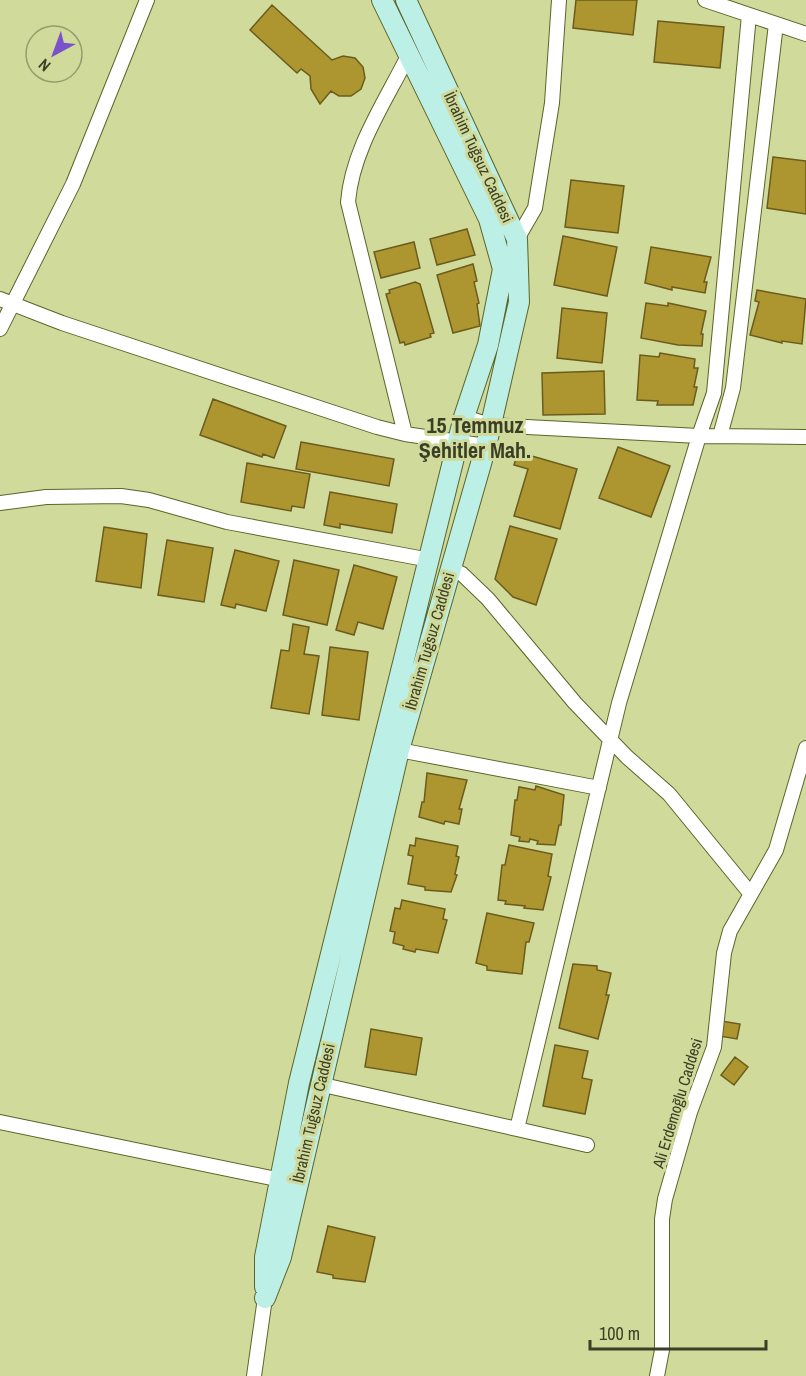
<svg xmlns="http://www.w3.org/2000/svg" width="806" height="1376" font-family="'Archivo Narrow',sans-serif">
  <style>
    .building { fill: #ad9530; stroke: #6b5c1d; stroke-width: 1.5 }
    .lines { fill: none; stroke-linecap: round; stroke-linejoin: round }
    .street-casing { stroke: #5c6428; stroke-width: 16 }
    .secondary-casing { stroke: #5c6428; stroke-width: 22 }
    .street { stroke: #fff; stroke-width: 14 }
    .secondary { stroke: #bcefe6; stroke-width: 20 }
    .labels { text-anchor: middle; dominant-baseline: central; stroke-width: 6; stroke-linejoin: round; paint-order: stroke }
    .street-label { font-size: 16px; fill: #3b3f25; stroke: #d0da9b }
    .district-label { font-size: 22px; font-weight: bold; fill: #3b3f25; stroke: #d0da9b }
  </style>
  <rect width="100%" height="100%" fill="#d0da9b"/>
  <!-- building -->
  <path class="building" d="M 576,0 L 637,0 L 633,35 L 573,28 Z
    M 272,5 L 332,60 L 343,56 L 355,58 L 363,67 L 365,78 L 361,89 L 351,96 L 339,96 L 331,91 L 320,104 L 311,89 L 310,76 L 301,69 L 297,73 L 250,30 Z
    M 658,21 L 724,27 L 720,68 L 654,62 Z
    M 773,157 L 806,161 L 806,214 L 767,208 Z
    M 571,180 L 624,186 L 618,233 L 565,227 Z
    M 467,229 L 475,255 L 437,265 L 430,239 Z
    M 563,236 L 617,247 L 607,296 L 554,285 Z
    M 414,242 L 420,268 L 381,278 L 374,252 Z
    M 651,247 L 711,257 L 704,282 L 707,282 L 705,293 L 672,287 L 672,290 L 645,283 Z
    M 473,264 L 477,281 L 474,282 L 479,303 L 477,304 L 480,326 L 453,333 L 437,275 Z
    M 415,282 L 420,284 L 434,333 L 430,334 L 431,337 L 405,345 L 404,342 L 400,343 L 386,294 L 390,293 L 389,290 Z
    M 757,290 L 806,299 L 802,344 L 782,341 L 782,343 L 750,335 L 759,302 L 755,301 Z
    M 646,303 L 668,306 L 668,303 L 706,311 L 701,334 L 703,334 L 702,346 L 678,345 L 641,338 Z
    M 562,308 L 607,313 L 602,363 L 557,358 Z
    M 660,353 L 695,359 L 694,368 L 698,368 L 694,387 L 697,387 L 693,405 L 657,405 L 658,401 L 637,400 L 640,355 L 659,357 Z
    M 604,371 L 605,414 L 543,415 L 542,373 Z
    M 213,399 L 286,426 L 274,458 L 263,454 L 262,457 L 200,435 Z
    M 301,442 L 394,459 L 389,486 L 296,469 Z
    M 618,447 L 670,466 L 651,517 L 599,498 Z
    M 518,452 L 577,469 L 560,529 L 514,516 L 528,469 L 514,465 Z
    M 247,463 L 310,474 L 304,508 L 292,506 L 291,511 L 241,502 Z
    M 330,492 L 397,504 L 392,533 L 340,524 L 340,528 L 324,525 Z
    M 510,526 L 557,539 L 536,605 L 513,597 L 495,579 Z
    M 104,527 L 147,534 L 141,588 L 96,581 Z
    M 167,540 L 213,548 L 204,602 L 158,595 Z
    M 235,550 L 279,561 L 266,611 L 236,604 L 235,608 L 221,605 Z
    M 294,560 L 339,570 L 327,625 L 283,615 Z
    M 354,565 L 397,577 L 383,629 L 358,622 L 354,635 L 336,630 Z
    M 293,624 L 309,627 L 304,654 L 319,656 L 309,714 L 271,708 L 281,650 L 289,651 Z
    M 330,647 L 368,652 L 359,720 L 322,715 Z
    M 427,773 L 467,780 L 459,809 L 462,809 L 459,824 L 445,821 L 444,824 L 419,817 L 422,802 L 424,802 Z
    M 536,786 L 564,795 L 561,825 L 559,825 L 555,845 L 537,844 L 538,841 L 530,839 L 529,842 L 519,841 L 520,837 L 511,835 L 515,800 L 517,800 L 519,787 L 535,790 Z
    M 416,838 L 458,846 L 456,856 L 459,857 L 455,874 L 457,875 L 451,892 L 425,890 L 425,887 L 408,884 L 413,856 L 408,855 L 410,845 L 415,846 Z
    M 509,845 L 552,854 L 548,876 L 551,877 L 543,910 L 524,908 L 525,906 L 505,904 L 506,901 L 498,900 L 502,865 L 505,865 Z
    M 402,900 L 445,909 L 443,919 L 447,920 L 438,953 L 416,949 L 415,952 L 403,949 L 404,946 L 393,943 L 395,932 L 390,931 L 395,908 L 400,909 Z
    M 487,913 L 534,923 L 529,942 L 526,942 L 522,974 L 487,970 L 487,966 L 476,963 Z
    M 573,964 L 597,966 L 597,970 L 611,973 L 606,995 L 609,995 L 598,1039 L 559,1028 Z
    M 721,1021 L 740,1024 L 737,1039 L 719,1036 Z
    M 371,1029 L 422,1038 L 416,1075 L 365,1067 Z
    M 555,1045 L 588,1051 L 582,1078 L 592,1080 L 585,1114 L 543,1106 Z
    M 735,1057 L 748,1067 L 734,1085 L 721,1075 Z
    M 328,1226 L 375,1237 L 365,1282 L 333,1278 L 333,1275 L 317,1272 Z"/>
  <g class="lines">
    <!-- street casing -->
    <g class="street-casing">
      <path id="street" d="M 705,0 L 806,34
        M 517,239 L 535,208 L 552,103 L 559,0
        M 0,299 L 62,323 L 377,427 L 405,434 L 486,446
        M 0,329 L 73,184 L 147,0
        M 464,417 L 490,425 L 699,436 L 805,437
        M 405,434 L 348,202 C 352,150 385,102 408,56
        M 720,436 L 733,388 L 776,24
        M 0,503 L 46,497 L 121,496 L 149,500 L 227,522 L 430,560
        M 450,568 L 462,574 L 488,599 L 575,703 L 627,757 L 669,794 L 750,893
        M 399,750 L 599,788
        M 319,1084 L 517,1129 L 619,703 L 699,436 L 714,393 L 749,15
        M 0,1122 L 286,1181
        M 517,1129 L 587,1145
        M 254,1376 L 265,1298
        M 657,1376 L 662,1350 L 662,1219 L 665,1199 L 690,1112 L 714,1047 L 724,953 L 730,931 L 776,850 L 806,748"/>
    </g>
    <!-- secondary casing -->
    <g class="secondary-casing">
      <path id="secondary" d="M 265,1287 L 265,1257 L 299,1083 L 464,417 L 488,345 L 503,269 L 489,219 L 382,0
        M 265,1298 L 281,1257 L 399,750 L 486,446 L 519,302 L 517,239 L 406,0"/>
    </g>
    <!-- street -->
    <use href="#street" class="street"/>
    <!-- secondary -->
    <use href="#secondary" class="secondary"/>
  </g>
  <g class="labels">
    <!-- street labels -->
    <g class="street-label">
      <text transform="translate(479 157) rotate(65)">İbrahim Tuğsuz Caddesi</text>
      <text transform="translate(429 641) rotate(-74)">İbrahim Tuğsuz Caddesi</text>
      <text transform="translate(677 1103) rotate(-73)">Ali Erdemoğlu Caddesi</text>
      <text transform="translate(313 1113) rotate(-77)">İbrahim Tuğsuz Caddesi</text>
    </g>
    <!-- district labels -->
    <g class="district-label">
      <text x="475" y="425">15 Temmuz<tspan x="475" dy="25">Şehitler Mah.</tspan></text>
    </g>
  </g>
  <!-- north arrow -->
  <g transform="translate(54 54) rotate(221)"><circle r="28" fill="#d0da9b" stroke="#949c6c" stroke-width="1.5"/>
  <path d="M0-4.5L10 22L0 15L-10 22Z" fill="#7c52cc"/>
  <text y="-9" font-size="16" font-weight="bold" text-anchor="middle" fill="#3b3f25">N</text>
  </g>
  <!-- scale -->
  <path d="M590 1340v9h176v-9" fill="none" stroke="#3b3f25" stroke-width="3"/>
  <text x="599" y="1340" font-size="18" fill="#3b3f25" stroke="#d0da9b" stroke-width="4.5" paint-order="stroke">100 m</text>
</svg>
